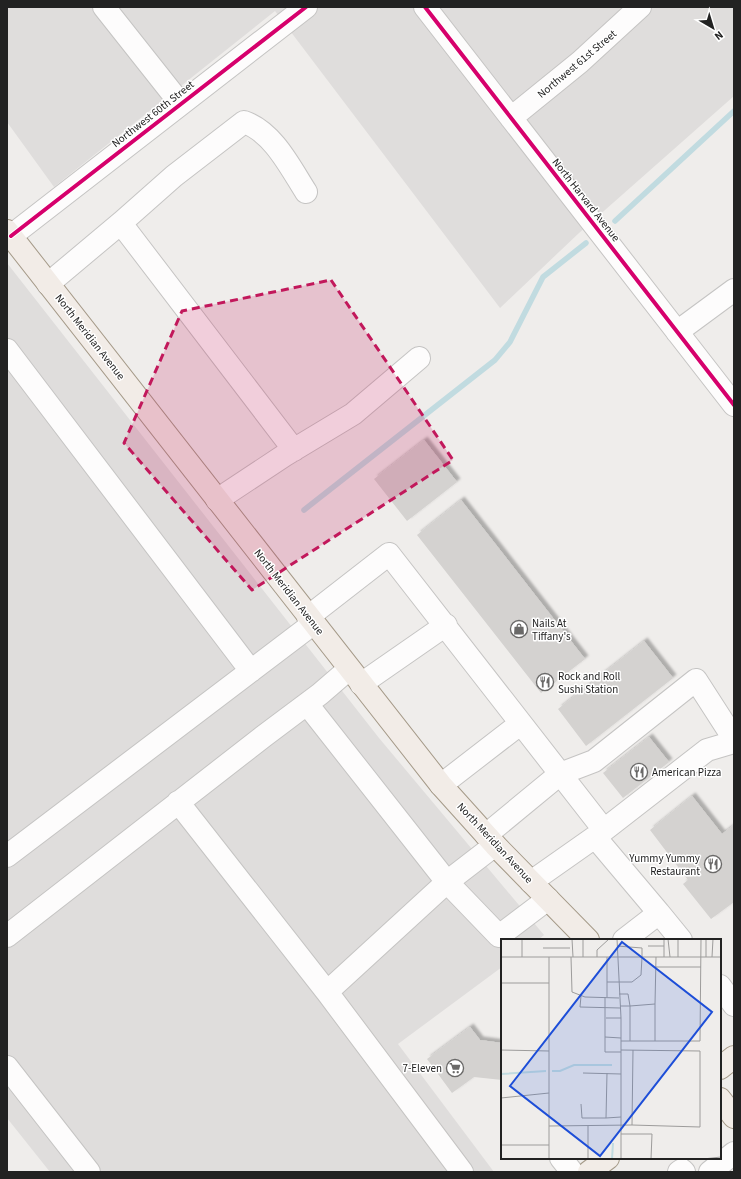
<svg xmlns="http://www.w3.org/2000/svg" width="741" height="1179" font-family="'Source Sans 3',sans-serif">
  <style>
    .residential { fill: #dfdddc }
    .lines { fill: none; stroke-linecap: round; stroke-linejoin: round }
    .stream { stroke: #c1dbe0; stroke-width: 5.5 }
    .building { fill: #d4d2d0; filter: url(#shadow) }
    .minor-casing { stroke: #c5c4c3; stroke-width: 24 }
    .major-casing { stroke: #a59a88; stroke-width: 24 }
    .minor { stroke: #fdfcfc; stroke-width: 22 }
    .major { stroke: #f2ece7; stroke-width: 22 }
    .cycleway-casing { stroke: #fff; stroke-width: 6 }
    .cycleway { stroke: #d6006c; stroke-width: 4 }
    .marked { fill: #c2185b; fill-opacity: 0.2; stroke: #c2185b; stroke-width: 3; stroke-dasharray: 8 5; stroke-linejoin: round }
    .labels { text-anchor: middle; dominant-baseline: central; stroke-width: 3; stroke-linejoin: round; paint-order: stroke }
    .street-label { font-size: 11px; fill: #222; stroke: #fff }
    .poi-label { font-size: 11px; fill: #222; stroke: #fff; text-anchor: start }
    .inset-river { fill: none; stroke: #c1dbe0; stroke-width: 2 }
    .inset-road { fill: none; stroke: #9d9c9b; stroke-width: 1 }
    .view { fill: #1d4ed8; fill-opacity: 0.15; stroke: #1d4ed8; stroke-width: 2 }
    .inset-edge { fill: none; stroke: #222; stroke-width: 2 }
  </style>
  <defs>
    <filter id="shadow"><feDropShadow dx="3.5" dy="-3.5" stdDeviation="1" flood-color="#0004"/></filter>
  </defs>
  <rect width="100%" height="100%" fill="#efedeb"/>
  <!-- residential -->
  <path class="residential" d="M 7,7 L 734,7 L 734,96 L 579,233 L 500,308 L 275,11 L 54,187 L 7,122 Z
    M 7,263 L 379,738 L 544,935 L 538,940 L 502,940 L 502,967 L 398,1044 L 494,1172 L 50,1172 L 7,1118 Z"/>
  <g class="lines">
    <!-- stream -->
    <path class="stream" d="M 615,221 L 734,111
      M 304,510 L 495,360 L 510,342 L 543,277 L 586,243"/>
  </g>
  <!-- building -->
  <path class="building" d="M 424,440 L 457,482 L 407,521 L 374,479 Z
    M 461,500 L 585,659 L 541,693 L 417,535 Z
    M 644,641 L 673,678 L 586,746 L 558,709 Z
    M 649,737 L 669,762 L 623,798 L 603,773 Z
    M 692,796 L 722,834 L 734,825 L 734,902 L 711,919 L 683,884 L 688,880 L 650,830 Z
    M 470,1027 L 480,1040 L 502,1043 L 502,1080 L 474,1077 L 452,1093 L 427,1059 Z"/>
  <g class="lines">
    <!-- minor casing -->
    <g class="minor-casing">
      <path id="minor" d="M 104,7 L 180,103
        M 425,7 L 734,405
        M 511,118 L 580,62 L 640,7
        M 7,239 L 306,7
        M 48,284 L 122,222
        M 677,332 L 734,290
        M 7,350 L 251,671
        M 294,450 L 126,230 L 122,222 L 174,176 L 244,122 C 273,132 290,167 306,192
        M 217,500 L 285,455 L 353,414 L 419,358
        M 308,617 L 389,554 L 604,830
        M 361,684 L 446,625
        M 307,704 L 447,882 L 327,992 L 462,1172
        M 441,785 L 520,724
        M 178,802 L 327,992
        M 486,835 L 560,774 L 594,761 L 696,680 L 734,739
        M 595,837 L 659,913
        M 495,845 L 447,882 L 499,936 L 548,899
        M 7,856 L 314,623
        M 531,882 L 595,837 L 707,750 L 734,742
        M 7,936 L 264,736 L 320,694 L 349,669
        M 624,940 L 659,913 L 681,940
        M 720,986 L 734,1005
        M 7,1067 L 89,1172
        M 561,1158 L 572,1172
        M 679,1172 L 682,1170 L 684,1172
        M 710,1172 L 734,1153"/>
    </g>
    <!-- major casing -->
    <g class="major-casing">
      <path id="major" d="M 7,231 L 441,785 L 495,845 L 588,940
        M 720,1068 L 734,1057
        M 720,1099 L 734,1117
        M 589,1172 L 608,1158"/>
    </g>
    <!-- minor -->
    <use href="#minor" class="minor"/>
    <!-- major -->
    <use href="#major" class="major"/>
    <!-- cycleway casing -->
    <g class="cycleway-casing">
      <path id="cycleway" d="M 425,7 L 734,405
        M 11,236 L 306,7"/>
    </g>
    <!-- cycleway -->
    <use href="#cycleway" class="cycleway"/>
  </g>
  <!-- marked area -->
  <path class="marked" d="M 331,280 L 453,460 L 252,590 L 124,443 L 182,311 Z"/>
  <!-- icons -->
  <defs>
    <g id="shop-ring" transform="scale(0.9)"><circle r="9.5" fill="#fff" stroke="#6a6968" stroke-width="1.5"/><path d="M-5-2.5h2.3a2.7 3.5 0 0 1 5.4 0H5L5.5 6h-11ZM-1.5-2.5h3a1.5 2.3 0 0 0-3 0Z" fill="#6a6968"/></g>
    <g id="restaurant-ring" transform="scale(0.9)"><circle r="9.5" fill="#fff" stroke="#6a6968" stroke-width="1.5"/><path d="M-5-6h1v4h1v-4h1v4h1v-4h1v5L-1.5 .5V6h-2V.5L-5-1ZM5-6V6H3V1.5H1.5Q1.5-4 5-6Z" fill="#6a6968"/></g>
    <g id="supermarket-ring" transform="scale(0.9)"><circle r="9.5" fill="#fff" stroke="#6a6968" stroke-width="1.5"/><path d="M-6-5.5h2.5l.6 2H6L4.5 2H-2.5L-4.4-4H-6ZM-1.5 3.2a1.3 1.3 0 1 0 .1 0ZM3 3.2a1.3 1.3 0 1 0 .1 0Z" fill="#6a6968"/></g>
  </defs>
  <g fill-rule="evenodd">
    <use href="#shop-ring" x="519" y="629"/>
    <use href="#restaurant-ring" x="545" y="682"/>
    <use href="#restaurant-ring" x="639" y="772"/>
    <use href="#restaurant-ring" x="713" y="864"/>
    <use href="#supermarket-ring" x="455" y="1068"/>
  </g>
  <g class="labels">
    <!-- street labels -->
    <g class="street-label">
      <text transform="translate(577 64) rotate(-40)">Northwest 61st Street</text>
      <text transform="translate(153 114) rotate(-38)">Northwest 60th Street</text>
      <text transform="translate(586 200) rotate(52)">North Harvard Avenue</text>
      <text transform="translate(90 337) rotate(52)">North Meridian Avenue</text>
      <text transform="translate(289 592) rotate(52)">North Meridian Avenue</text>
      <text transform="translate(495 843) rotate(47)">North Meridian Avenue</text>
    </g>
    <!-- poi labels -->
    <g class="poi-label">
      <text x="532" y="623">Nails At<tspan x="532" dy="13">Tiffany's</tspan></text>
      <text x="558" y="676">Rock and Roll<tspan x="558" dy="13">Sushi Station</tspan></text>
      <text x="652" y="772">American Pizza</text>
      <text x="700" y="858" text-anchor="end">Yummy Yummy<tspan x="700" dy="13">Restaurant</tspan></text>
      <text x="442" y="1068" text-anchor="end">7-Eleven</text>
    </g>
  </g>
  <!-- overview -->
  <g transform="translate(501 939)">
    <rect width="220" height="220" fill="#efedeb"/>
    <path class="inset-river" d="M 51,132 L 59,132 L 73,126 L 111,126M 0,135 L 45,132M 111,220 L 112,204"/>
    <path class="inset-road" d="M 71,0 L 72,18M 82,0 L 82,18M 116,0 L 120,79 L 120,220M 167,0 L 169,18M 177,0 L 177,18M 116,7 L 141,9 L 141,18M 147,7 L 163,7M 42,9 L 69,9M 0,18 L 220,18M 21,18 L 21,0M 70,18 L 71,53 L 84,58 L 118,59M 96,18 L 96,11 L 108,0M 106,18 L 106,43 L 131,43 L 140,36 L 141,18M 163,18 L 163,0M 205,18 L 205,0M 211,18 L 212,0M 154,28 L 200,28M 106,43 L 106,58M 0,44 L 48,44M 118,55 L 127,55 L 129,67 L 119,67M 80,57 L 79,68 L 119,69M 104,58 L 104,113 L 120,113M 154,65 L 154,102M 105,79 L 120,79M 104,98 L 120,99M 120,102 L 199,102 L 200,0M 129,102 L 129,67 L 154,65 L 155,18M 0,111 L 48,112M 120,111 L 199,112 L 199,188 L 131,186 L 132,111M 82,134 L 120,135M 0,159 L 48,154M 80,165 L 81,179 L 105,179 L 106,134M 105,179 L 120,178M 48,187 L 131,186M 87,187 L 87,220M 120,195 L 151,195 L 150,220M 0,206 L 48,206M 48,220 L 48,18M 202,220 L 220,218"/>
    <path class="view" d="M 121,3 L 211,73 L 99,217 L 9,147 Z"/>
    <rect width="220" height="220" class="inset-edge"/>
  </g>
  <!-- border -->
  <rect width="741" height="1179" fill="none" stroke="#222222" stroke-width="16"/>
  <!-- north arrow -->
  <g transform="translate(713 28) rotate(142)" stroke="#ffffff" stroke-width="3" paint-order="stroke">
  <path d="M0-3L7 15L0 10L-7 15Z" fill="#222222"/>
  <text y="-6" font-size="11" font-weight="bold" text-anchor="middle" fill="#222222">N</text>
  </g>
</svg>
